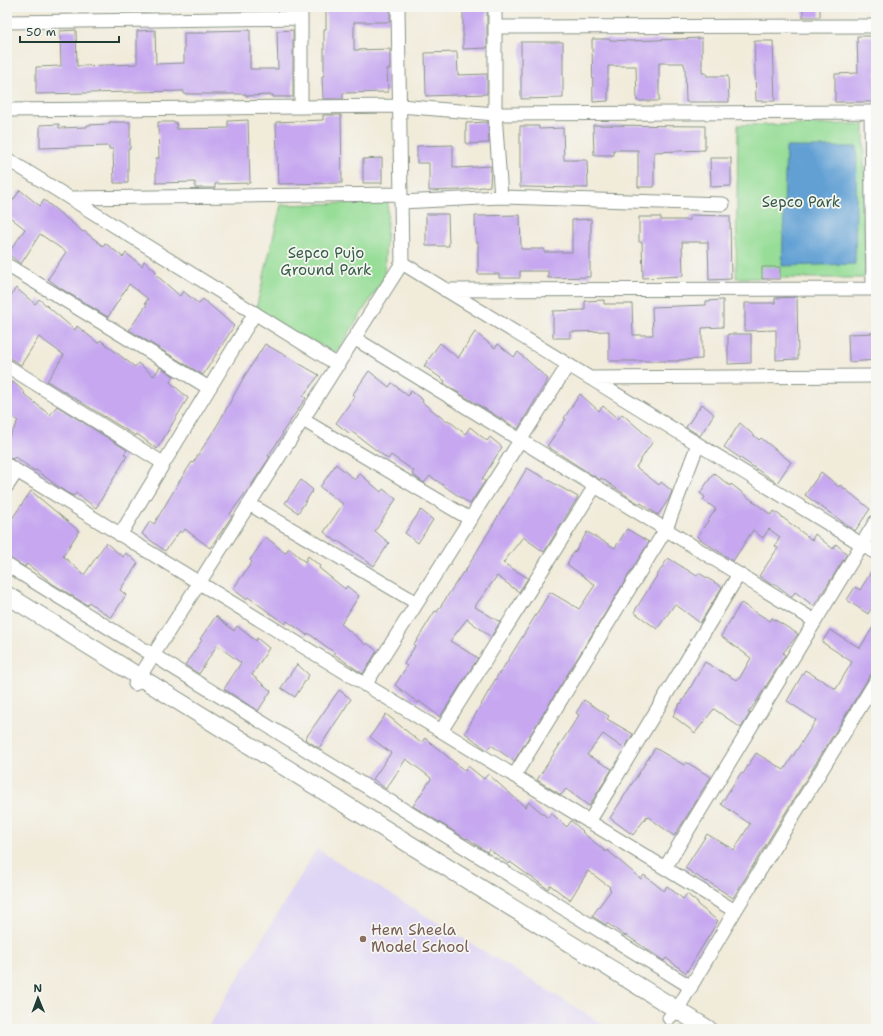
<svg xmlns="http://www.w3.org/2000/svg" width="883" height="1036" font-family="'Shantell Sans',sans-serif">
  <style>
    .built { fill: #dfd5f5 }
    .green { fill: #97dd97; stroke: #5b8d66 }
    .water { fill: #62a0d4; stroke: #406e84 }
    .building { fill: #c6a7f0 }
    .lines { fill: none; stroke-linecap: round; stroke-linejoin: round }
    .minor-casing { stroke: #889487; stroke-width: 15 }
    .tertiary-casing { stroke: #889487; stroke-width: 19 }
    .minor { stroke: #fff; stroke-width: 13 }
    .tertiary { stroke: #fff; stroke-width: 17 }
    .education-dot { fill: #8d6e63; stroke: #f6f6f2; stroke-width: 1.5 }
    .labels { text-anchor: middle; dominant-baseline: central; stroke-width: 3.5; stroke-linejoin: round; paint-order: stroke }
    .park-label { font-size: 15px; fill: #375d48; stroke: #f6f6f2 }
    .education-label { font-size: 15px; fill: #785e54; stroke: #f6f6f2; text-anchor: start }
  </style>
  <rect width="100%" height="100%" fill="#f6f6f2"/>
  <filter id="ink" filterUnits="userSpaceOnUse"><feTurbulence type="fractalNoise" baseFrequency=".025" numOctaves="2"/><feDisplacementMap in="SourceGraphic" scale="8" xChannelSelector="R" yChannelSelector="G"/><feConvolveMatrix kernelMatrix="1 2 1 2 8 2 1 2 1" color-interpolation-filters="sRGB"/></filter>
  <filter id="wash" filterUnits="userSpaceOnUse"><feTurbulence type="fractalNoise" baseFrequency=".012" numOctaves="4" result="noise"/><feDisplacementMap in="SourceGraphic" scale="16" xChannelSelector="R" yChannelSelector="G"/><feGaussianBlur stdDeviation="0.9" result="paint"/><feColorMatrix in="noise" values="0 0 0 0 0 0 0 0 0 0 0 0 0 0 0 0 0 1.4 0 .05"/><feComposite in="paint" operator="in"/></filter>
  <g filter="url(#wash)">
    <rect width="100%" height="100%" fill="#f1ebda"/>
    <!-- built -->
    <path class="built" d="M 317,849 L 611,1029 L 207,1029 Z"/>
    <!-- green -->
    <path class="green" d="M 864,124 L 865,278 L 736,278 L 738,125 Z
      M 388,202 L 384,278 L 336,353 L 255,313 L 281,205 Z"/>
    <!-- water -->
    <path class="water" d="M 786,147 L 857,147 L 855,264 L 782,266 Z"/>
    <g id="blocks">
      <!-- building -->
      <path class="building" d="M 326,7 L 390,7 L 390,22 L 354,22 L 354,50 L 390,49 L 390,69 L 387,69 L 388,92 L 343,93 L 343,99 L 323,99 L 322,76 L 324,76 L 324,29 L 326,29 Z
        M 463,7 L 487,7 L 487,48 L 463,49 Z
        M 803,7 L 820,7 L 820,17 L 803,17 Z
        M 76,30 L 77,66 L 137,64 L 137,31 L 155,30 L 156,64 L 184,63 L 184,33 L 207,33 L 207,31 L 250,30 L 250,69 L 278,69 L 277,31 L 293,30 L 293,97 L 273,97 L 273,95 L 246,96 L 246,94 L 184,94 L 184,91 L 36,94 L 36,67 L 61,66 L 60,31 Z
        M 857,36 L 876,36 L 876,102 L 835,102 L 835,74 L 858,73 Z
        M 702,38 L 702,73 L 706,73 L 707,76 L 728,76 L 729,102 L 686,102 L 685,66 L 684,66 L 684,63 L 659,63 L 659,101 L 637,101 L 636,66 L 608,66 L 608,101 L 593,102 L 592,39 L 610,39 L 610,40 L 632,41 Z
        M 754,41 L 773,41 L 775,101 L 756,101 Z
        M 521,42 L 563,42 L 563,98 L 521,99 Z
        M 457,52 L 458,75 L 487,74 L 487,94 L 426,96 L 425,53 Z
        M 323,115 L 341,115 L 342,183 L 278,184 L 276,122 L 323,120 Z
        M 248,120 L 250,183 L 215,184 L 215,188 L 195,188 L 195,182 L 156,183 L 156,158 L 159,158 L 158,122 L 176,122 L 177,129 L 228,128 L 228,121 Z
        M 109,122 L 130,122 L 130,149 L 128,149 L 128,183 L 114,183 L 113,149 L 109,149 L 109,146 L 40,148 L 40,125 L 59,124 L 59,128 L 87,127 L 87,125 L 109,124 Z
        M 488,122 L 489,143 L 466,144 L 466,123 Z
        M 593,125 L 705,126 L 705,150 L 654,152 L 654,187 L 638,187 L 638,150 L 613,150 L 614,155 L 594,155 Z
        M 520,126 L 539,126 L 539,129 L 563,128 L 564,160 L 587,160 L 588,188 L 520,187 Z
        M 453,145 L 453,167 L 456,167 L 456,168 L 491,166 L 490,186 L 461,190 L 429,191 L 429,163 L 417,163 L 417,146 Z
        M 382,158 L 382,183 L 363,183 L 363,159 Z
        M 710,158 L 731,158 L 731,186 L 711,187 Z
        M 20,190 L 40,206 L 44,200 L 83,232 L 84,231 L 103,246 L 105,243 L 123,257 L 126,253 L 142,266 L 144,261 L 156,271 L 155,274 L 180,296 L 183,291 L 199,304 L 203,299 L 234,326 L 203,375 L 129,330 L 147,304 L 145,303 L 148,299 L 129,284 L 108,317 L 60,288 L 48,279 L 66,252 L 40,234 L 21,264 L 8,254 L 25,229 L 7,215 L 7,209 Z
        M 426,214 L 448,214 L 449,246 L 426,246 Z
        M 520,215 L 521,249 L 544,249 L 544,252 L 572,252 L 572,220 L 591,219 L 591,241 L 590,241 L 590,277 L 548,278 L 548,271 L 520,271 L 520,278 L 499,278 L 499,274 L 478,274 L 478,242 L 476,242 L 475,216 Z
        M 690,215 L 730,216 L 731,279 L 709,280 L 708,242 L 682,242 L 683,276 L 643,278 L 642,242 L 639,242 L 639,217 L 661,217 L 661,220 L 690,220 Z
        M 762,267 L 780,267 L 780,279 L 762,279 Z
        M 16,288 L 35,304 L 39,299 L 75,330 L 77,326 L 98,343 L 100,340 L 135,367 L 138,363 L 154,376 L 160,367 L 174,376 L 170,382 L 188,398 L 157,449 L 137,434 L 136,436 L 47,381 L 64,355 L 39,337 L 21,365 L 7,356 L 7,301 Z
        M 797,297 L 798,359 L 776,360 L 776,330 L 745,331 L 745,303 L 775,303 L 775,298 Z
        M 604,300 L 604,304 L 632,304 L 633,335 L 653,335 L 652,307 L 706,305 L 706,301 L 723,300 L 723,327 L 702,328 L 702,359 L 679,360 L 679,361 L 609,361 L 609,331 L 570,332 L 570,338 L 553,338 L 553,311 L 585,310 L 585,301 Z
        M 475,332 L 495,348 L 498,344 L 514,357 L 518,352 L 548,379 L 518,429 L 451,388 L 444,383 L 445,381 L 424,366 L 440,343 L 458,358 Z
        M 876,333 L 876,360 L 849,362 L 848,334 Z
        M 728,334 L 751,334 L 751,363 L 728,364 Z
        M 265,344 L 319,375 L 303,396 L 306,398 L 282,433 L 283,434 L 268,456 L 270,457 L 252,484 L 230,514 L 232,516 L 210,548 L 185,529 L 182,533 L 180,531 L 165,551 L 142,534 L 150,521 L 154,524 L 179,482 L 192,462 L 193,463 L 218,424 L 244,377 Z
        M 369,371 L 389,387 L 392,383 L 408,396 L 411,391 L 423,400 L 422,402 L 447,422 L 448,420 L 465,434 L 470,427 L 487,441 L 490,437 L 502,447 L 482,479 L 485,481 L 470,504 L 430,476 L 424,483 L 412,474 L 414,471 L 391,455 L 388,459 L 351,431 L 349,433 L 336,423 L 355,396 L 353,394 Z
        M 13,382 L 25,393 L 24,394 L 50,415 L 57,406 L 127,450 L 124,454 L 127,456 L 96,508 L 76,493 L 74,496 L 67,493 L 36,470 L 35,471 L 15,457 L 13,459 L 7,457 L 7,440 L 17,424 L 16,423 L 18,421 L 7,413 L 7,391 Z
        M 580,394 L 599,411 L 603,406 L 618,419 L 622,414 L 653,441 L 636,467 L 659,485 L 661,482 L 672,491 L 669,499 L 658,515 L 641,503 L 640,504 L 633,500 L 601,478 L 600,480 L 547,446 L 566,419 L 564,418 Z
        M 702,404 L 714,414 L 700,436 L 686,427 Z
        M 740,423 L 759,440 L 761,438 L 791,462 L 777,483 L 724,447 Z
        M 336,464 L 355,480 L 359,473 L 381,492 L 383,489 L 396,499 L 375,531 L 389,543 L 374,566 L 338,541 L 337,542 L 324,532 L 343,504 L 320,487 Z
        M 527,468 L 578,497 L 544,552 L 523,537 L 503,563 L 528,578 L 519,592 L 497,576 L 475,606 L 476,606 L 475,607 L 500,622 L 491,637 L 467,619 L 450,641 L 478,658 L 440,717 L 419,701 L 418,703 L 395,685 L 407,666 L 404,664 L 415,646 L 414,645 L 435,611 L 437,612 L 463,572 L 464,573 Z
        M 821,472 L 839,487 L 840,485 L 870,509 L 855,531 L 805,495 Z
        M 714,473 L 730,486 L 731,484 L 771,515 L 774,511 L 812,540 L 815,534 L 833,549 L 836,544 L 847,554 L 814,606 L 795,592 L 792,597 L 774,583 L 772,585 L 759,576 L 778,548 L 775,546 L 780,537 L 769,529 L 763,538 L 753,530 L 733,561 L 697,537 L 716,509 L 703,500 L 705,497 L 700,493 Z
        M 301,480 L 313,490 L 298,513 L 285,503 Z
        M 31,491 L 79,531 L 63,556 L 84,575 L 106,543 L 123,557 L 126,553 L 138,563 L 120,590 L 126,595 L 111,618 L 89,602 L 87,605 L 53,584 L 27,564 L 25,567 L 7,557 L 7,526 Z
        M 421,510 L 433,520 L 418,543 L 405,533 Z
        M 627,529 L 649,542 L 514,761 L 491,745 L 487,750 L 465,733 L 499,673 L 500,673 L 550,592 L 579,609 L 595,585 L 567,564 L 574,551 L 575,552 L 587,532 L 615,548 Z
        M 266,537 L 285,553 L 289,548 L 305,562 L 308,556 L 320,566 L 319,568 L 345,589 L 347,586 L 359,596 L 341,624 L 366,645 L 367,643 L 377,651 L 363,674 L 334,654 L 335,653 L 308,633 L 307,635 L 287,621 L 285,624 L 248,597 L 246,599 L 233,589 L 252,562 L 250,560 Z
        M 668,558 L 697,576 L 699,573 L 722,587 L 700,623 L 675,604 L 657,629 L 634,612 Z
        M 876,564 L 876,601 L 868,614 L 847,600 L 855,587 L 860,590 Z
        M 741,603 L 770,621 L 772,618 L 798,634 L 783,653 L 785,655 L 758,699 L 748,713 L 750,713 L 741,728 L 714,709 L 695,733 L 673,716 L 680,703 L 681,704 L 705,662 L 736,680 L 737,678 L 739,679 L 751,658 L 721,636 Z
        M 216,616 L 234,631 L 237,626 L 256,641 L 257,638 L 269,648 L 252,675 L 271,691 L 258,711 L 224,689 L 241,663 L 217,645 L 199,674 L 185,665 L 202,640 L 200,639 Z
        M 876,622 L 876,668 L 869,677 L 733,898 L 707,881 L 706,882 L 685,868 L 707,834 L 734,850 L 750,824 L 721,804 L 729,791 L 741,773 L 743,774 L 756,753 L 784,770 L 816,720 L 787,701 L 805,670 L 836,689 L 852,662 L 822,642 L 830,630 L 860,648 Z
        M 297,664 L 309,675 L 295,697 L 281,688 Z
        M 339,690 L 351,699 L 319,748 L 305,739 Z
        M 584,700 L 609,716 L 607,719 L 633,734 L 624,749 L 603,734 L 587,755 L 612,769 L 589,806 L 566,789 L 561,795 L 537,780 L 579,715 L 576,713 Z
        M 386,714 L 421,743 L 425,738 L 465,771 L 468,766 L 484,779 L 488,774 L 525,807 L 529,802 L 548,818 L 551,813 L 567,827 L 571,821 L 583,831 L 582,832 L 606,852 L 607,850 L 641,879 L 644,875 L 664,891 L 667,886 L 683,899 L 687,894 L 699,904 L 698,905 L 718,921 L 686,973 L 666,958 L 664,961 L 626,935 L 625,936 L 607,923 L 606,925 L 592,916 L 611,890 L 609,888 L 610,887 L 588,871 L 570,900 L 550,885 L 548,889 L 510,862 L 509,864 L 489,849 L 487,852 L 467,838 L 466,839 L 413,806 L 431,779 L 430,777 L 406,759 L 386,789 L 373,779 L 391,753 L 370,737 Z
        M 655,748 L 684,765 L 686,762 L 711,777 L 697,798 L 698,798 L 682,824 L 674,836 L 647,816 L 633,835 L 610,818 Z"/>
    </g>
  </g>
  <g filter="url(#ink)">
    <use href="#blocks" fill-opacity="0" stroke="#889487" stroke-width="1"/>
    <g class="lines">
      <!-- minor casing -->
      <g class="minor-casing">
        <path id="minor" d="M 301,7 L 301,107
          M 495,7 L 495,114 L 501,197
          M 7,22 L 301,18
          M 495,27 L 876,26
          M 7,110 L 400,106 L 495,114 L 876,112
          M 871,112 L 873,289
          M 7,159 L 338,365
          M 70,198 L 401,194
          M 401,202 L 501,197 L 723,204
          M 402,263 L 876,553
          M 7,265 L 209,388
          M 445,290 L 876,289
          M 354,338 L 815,621
          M 7,366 L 163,463
          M 590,378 L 876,376
          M 303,420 L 470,519
          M 7,465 L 735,911
          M 7,486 L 17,471
          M 249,504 L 417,603
          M 120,535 L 255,313
          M 7,565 L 691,987
          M 135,684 L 402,263 L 398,7
          M 365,685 L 568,365
          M 441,731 L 595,486
          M 514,776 L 666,529 L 698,444
          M 589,822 L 739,574
          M 665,868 L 876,521
          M 669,1018 L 677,1010 L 735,911 L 876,681"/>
      </g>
      <!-- tertiary casing -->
      <g class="tertiary-casing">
        <path id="tertiary" d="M 7,595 L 708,1029"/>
      </g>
      <!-- minor -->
      <use href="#minor" class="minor"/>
      <!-- tertiary -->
      <use href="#tertiary" class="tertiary"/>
    </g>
  </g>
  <!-- markers -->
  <circle class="education-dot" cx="363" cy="939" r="4"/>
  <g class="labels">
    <!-- park labels -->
    <g class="park-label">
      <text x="801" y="202">Sepco Park</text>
      <text x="326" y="253">Sepco Pujo<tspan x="326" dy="17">Ground Park</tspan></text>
    </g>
    <!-- education labels -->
    <g class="education-label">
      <text x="371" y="930">Hem Sheela<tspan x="371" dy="17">Model School</tspan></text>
    </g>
  </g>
  <!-- margin -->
  <rect width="883" height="1036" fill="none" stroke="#f6f6f2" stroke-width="24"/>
  <!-- north arrow -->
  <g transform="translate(38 998) rotate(359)" stroke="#f6f6f2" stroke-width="3" paint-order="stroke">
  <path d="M0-3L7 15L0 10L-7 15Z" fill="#1f3d34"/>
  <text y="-6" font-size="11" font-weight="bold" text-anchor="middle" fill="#1f3d34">N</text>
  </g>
  <!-- scale -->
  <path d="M20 36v6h99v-6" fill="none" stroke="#1f3d34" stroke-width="2"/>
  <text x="26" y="36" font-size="12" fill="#1f3d34" stroke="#f6f6f2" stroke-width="3" paint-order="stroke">50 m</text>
</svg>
